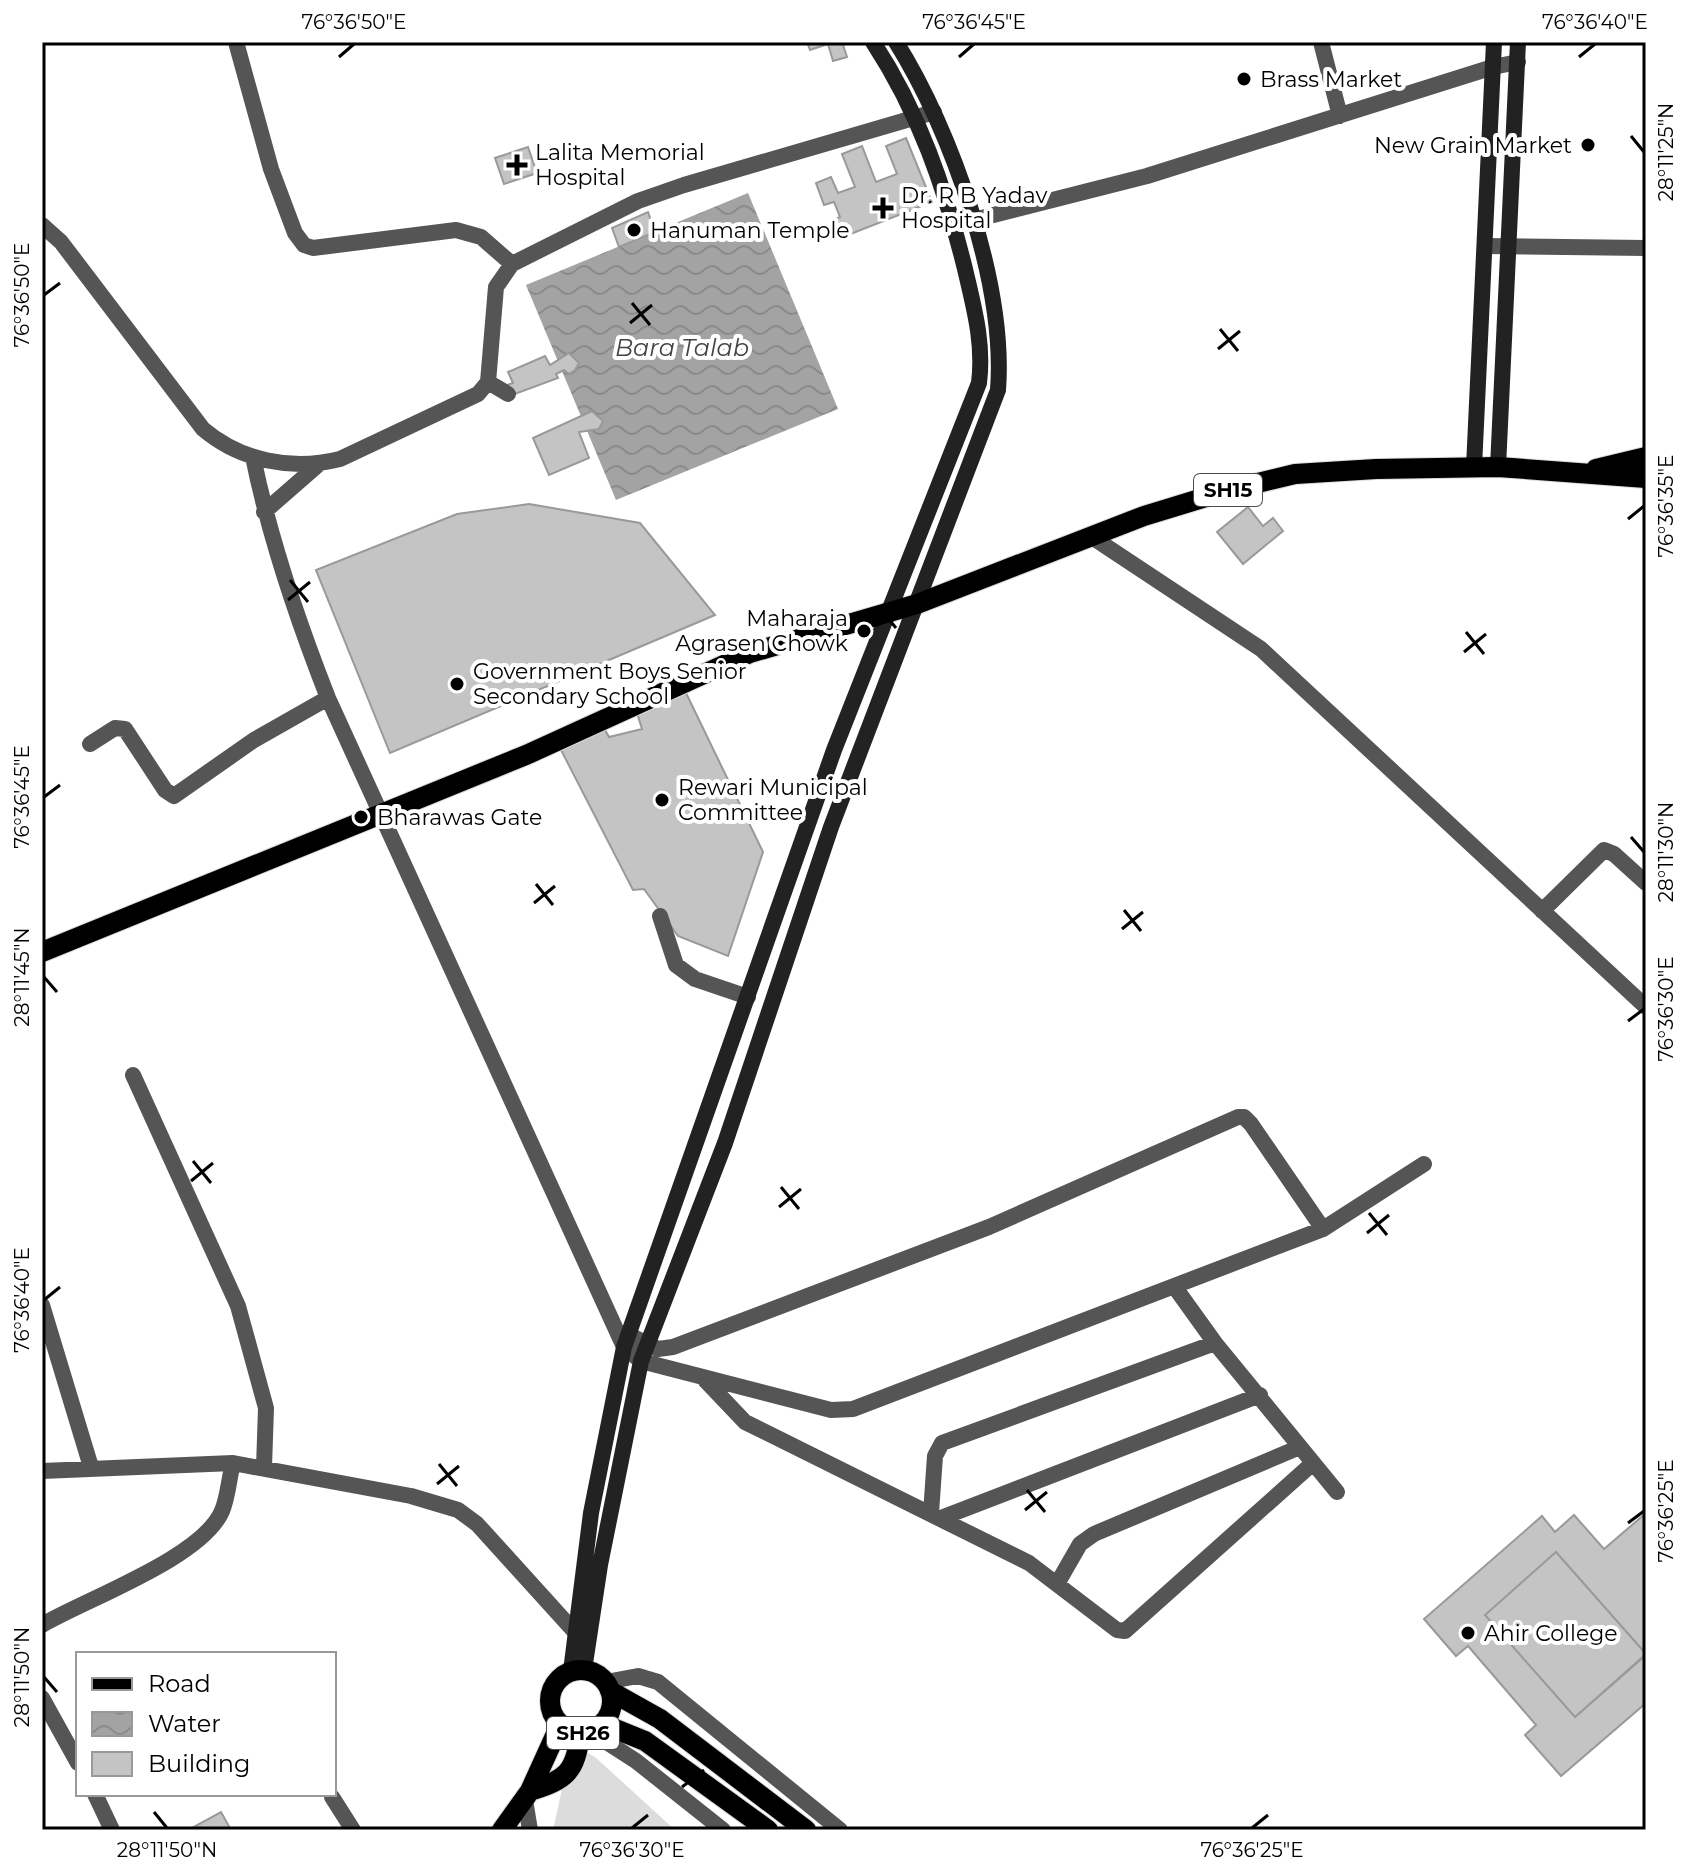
<svg xmlns="http://www.w3.org/2000/svg" width="1688" height="1872" font-family="Montserrat,sans-serif">
  <style>
    .park { fill: #dcdcdc }
    .water { fill: url(#water-waves) }
    .building { fill: #c4c4c4; stroke: #999; stroke-width: 2 }
    .lines { fill: none; stroke-linecap: round; stroke-linejoin: round }
    .primary-casing { stroke: #dbdbdb; stroke-width: 22 }
    .street { stroke: #555; stroke-width: 16 }
    .secondary { stroke: #222; stroke-width: 16 }
    .primary { stroke: #000; stroke-width: 20 }
    .ticks { fill: none; stroke: #000; stroke-width: 3 }
    .poi-dot { fill: #000; stroke: #fff; stroke-width: 3 }
    .labels { text-anchor: middle; dominant-baseline: central; stroke-width: 8; stroke-linejoin: round; paint-order: stroke }
    .shield { fill: #fff; stroke: #4c4c4c; stroke-width: 2 }
    .shield-label { font-size: 20px; font-weight: bold; fill: #000 }
    .poi-label { font-size: 22px; fill: #000; stroke: #fff; text-anchor: start }
    .water-label { font-size: 24px; font-style: italic; fill: #444; stroke: #fff }
    .neatline { fill: none; stroke: #000; stroke-width: 3 }
    .ticks-label { font-size: 20px; text-anchor: middle; fill: #000 }
  </style>
  <defs>
    <pattern id="water-waves" width="16" height="10" patternUnits="userSpaceOnUse" patternTransform="scale(2)"><rect width="16" height="10" fill="#a3a3a3"/><path d="M0 5q4-4 8 0t8 0" fill="none" stroke="#8b8b8b"/></pattern>
  </defs>
  <rect width="100%" height="100%" fill="#fff"/>
  <!-- park -->
  <path class="park" d="M 572,1744 L 595,1757 L 675,1830 L 553,1830 Z"/>
  <!-- water -->
  <path class="water" d="M 748,193 L 838,409 L 616,500 L 526,285 Z"/>
  <!-- building -->
  <path class="building" d="M 807,42 L 842,42 L 847,57 L 833,61 L 828,44 L 810,50 Z
    M 906,138 L 932,202 L 838,239 L 831,221 L 840,217 L 834,202 L 824,205 L 816,183 L 831,177 L 838,193 L 855,187 L 842,154 L 862,146 L 876,182 L 897,174 L 886,146 Z
    M 528,147 L 537,173 L 504,184 L 495,158 Z
    M 648,212 L 655,232 L 619,247 L 612,228 Z
    M 569,353 L 579,363 L 575,370 L 569,374 L 564,370 L 556,374 L 558,378 L 512,395 L 507,385 L 513,383 L 508,372 L 545,356 L 550,365 Z
    M 592,411 L 603,421 L 599,429 L 579,432 L 589,458 L 549,475 L 533,438 Z
    M 529,504 L 640,523 L 715,615 L 390,753 L 316,570 L 457,514 Z
    M 1248,507 L 1263,526 L 1273,518 L 1283,531 L 1243,564 L 1217,532 Z
    M 686,693 L 763,852 L 728,956 L 678,936 L 644,889 L 633,890 L 560,748 L 603,726 L 609,737 L 642,729 L 637,713 Z
    M 1646,1513 L 1646,1654 L 1556,1552 L 1485,1615 L 1575,1717 L 1646,1655 L 1646,1703 L 1561,1776 L 1525,1735 L 1536,1725 L 1468,1646 L 1456,1656 L 1424,1619 L 1542,1516 L 1555,1532 L 1574,1515 L 1604,1549 Z
    M 1556,1552 L 1646,1654 L 1575,1717 L 1485,1615 Z
    M 221,1812 L 231,1830 L 191,1830 L 190,1829 Z"/>
  <g class="lines">
    <!-- primary casing -->
    <g class="primary-casing">
      <path id="primary" d="M 1596,469 L 1646,457
        M 42,952 L 526,755 L 750,653 L 917,604 L 1144,516 L 1229,490 L 1295,474 L 1376,469 L 1498,467 L 1646,478
        M550 1701a31 31 0 1 1 62 0a31 31 0 1 1-62 0Z
        M 610,1691 L 660,1719 L 806,1830
        M 603,1724 L 645,1741 L 768,1830
        M 530,1791 C 566,1780 576,1772 580,1733
        M 502,1830 L 530,1791 L 560,1725"/>
    </g>
    <!-- street -->
    <path class="street" d="M 236,42 L 271,169 L 295,233 L 304,245 L 313,248 L 456,230 L 481,237 L 512,264
      M 1321,42 L 1340,116
      M 42,225 L 61,242 L 203,429 C 241,461 292,471 340,459 L 478,394 L 488,382 L 496,287 L 512,264 L 638,201 L 684,185 L 934,112
      M 954,225 L 1147,176 L 1493,67 L 1518,62
      M 1486,246 L 1646,248
      M 488,382 L 508,394
      M 253,457 C 270,540 297,619 328,698 L 624,1347 L 641,1361 L 831,1410 L 853,1409 L 1323,1229 L 1424,1164
      M 264,512 L 319,464
      M 1092,537 L 1261,649 L 1646,1007
      M 90,744 L 115,728 L 125,729 L 165,790 L 174,796 L 254,740 L 328,698
      M 1542,911 L 1604,850 L 1614,854 L 1646,883
      M 660,916 L 676,965 L 695,979 L 748,997
      M 133,1075 L 238,1306 L 266,1408 L 264,1467
      M 1174,1286 L 1215,1343 L 1337,1492
      M 42,1305 L 91,1467
      M 629,1335 L 658,1349 L 673,1347 L 989,1227 L 1238,1117 L 1244,1117 L 1251,1124 L 1323,1229
      M 705,1380 L 745,1422 L 1029,1563 L 1117,1630 L 1125,1631 L 1313,1463
      M 42,1471 L 233,1463 L 411,1496 L 458,1510 L 477,1524 L 574,1631
      M 931,1513 L 935,1456 L 942,1443 L 1215,1343
      M 941,1518 L 1260,1395
      M 1057,1584 L 1080,1544 L 1094,1534 L 1300,1447
      M 42,1625 C 86,1599 202,1558 222,1511 C 228,1497 229,1478 233,1463
      M 606,1682 L 638,1676 L 658,1682 L 840,1830
      M 42,1698 L 78,1763
      M 591,1732 L 636,1761 L 723,1830
      M 95,1794 L 112,1830
      M 332,1797 L 353,1830
      M 525,1800 L 530,1830"/>
    <!-- secondary -->
    <path class="secondary" d="M 1474,467 L 1494,42
      M 1498,467 L 1518,42
      M 584,1670 L 600,1565 L 641,1361 L 725,1143 L 831,827 L 998,390 C 1006,285 952,131 896,42
      M 571,1671 L 591,1513 L 624,1347 L 834,750 L 979,383 C 984,343 974,308 965,269 C 945,188 919,112 873,42"/>
    <!-- primary -->
    <use href="#primary" class="primary"/>
  </g>
  <!-- ticks -->
  <path class="ticks" d="M 339,57 L 354,44M 959,57 L 974,44M 1579,57 L 1595,44M 1631,136 L 1644,152M 44,295 L 60,283M 632,303 L 650,325M 630,323 L 652,305M 1220,329 L 1238,351M 1218,349 L 1240,331M 1628,519 L 1644,506M 290,580 L 308,602M 288,600 L 310,582M 878,606 L 896,628M 876,626 L 898,608M 1466,632 L 1484,654M 1464,652 L 1486,634M 44,797 L 60,785M 1631,837 L 1644,852M 536,884 L 553,905M 534,903 L 555,886M 1124,910 L 1141,931M 1122,929 L 1143,912M 44,977 L 57,992M 1628,1021 L 1644,1009M 193,1161 L 211,1183M 191,1181 L 213,1163M 781,1187 L 799,1209M 779,1207 L 801,1189M 1369,1213 L 1387,1235M 1367,1233 L 1389,1215M 44,1300 L 60,1287M 439,1464 L 457,1486M 437,1484 L 459,1466M 1027,1490 L 1045,1512M 1025,1510 L 1047,1492M 1628,1523 L 1644,1511M 44,1677 L 57,1692M 685,1768 L 702,1789M 682,1787 L 704,1770M 154,1812 L 167,1828M 632,1828 L 648,1815M 1252,1828 L 1268,1815"/>
  <!-- markers -->
  <g class="poi-dot">
    <circle cx="1244" cy="79" r="8"/>
    <circle cx="1588" cy="145" r="8"/>
    <path d="M513 153h8v8h8v8h-8v8h-8v-8h-8v-8h8z"/>
    <path d="M879 196h8v8h8v8h-8v8h-8v-8h-8v-8h8z"/>
    <circle cx="634" cy="230" r="8"/>
    <circle cx="864" cy="631" r="8"/>
    <circle cx="457" cy="684" r="8"/>
    <circle cx="662" cy="800" r="8"/>
    <circle cx="361" cy="817" r="8"/>
    <circle cx="1468" cy="1633" r="8"/>
  </g>
  <g class="labels">
    <!-- shield labels -->
    <g class="shield">
      <rect x="1194" y="474" width="68" height="32" rx="6"/>
      <rect x="547" y="1717" width="72" height="32" rx="6"/>
    </g>
    <g class="shield-label">
      <text x="1228" y="490">SH15</text>
      <text x="583" y="1733">SH26</text>
    </g>
    <!-- poi labels -->
    <g class="poi-label">
      <text x="1260" y="79">Brass Market</text>
      <text x="1572" y="145" text-anchor="end">New Grain Market</text>
      <text x="535" y="152">Lalita Memorial<tspan x="535" dy="25">Hospital</tspan></text>
      <text x="901" y="195">Dr. R B Yadav<tspan x="901" dy="25">Hospital</tspan></text>
      <text x="650" y="230">Hanuman Temple</text>
      <text x="848" y="618" text-anchor="end">Maharaja<tspan x="848" dy="25">Agrasen Chowk</tspan></text>
      <text x="473" y="671">Government Boys Senior<tspan x="473" dy="25">Secondary School</tspan></text>
      <text x="678" y="787">Rewari Municipal<tspan x="678" dy="25">Committee</tspan></text>
      <text x="377" y="817">Bharawas Gate</text>
      <text x="1484" y="1633">Ahir College</text>
    </g>
    <!-- water labels -->
    <g class="water-label">
      <text x="682" y="347">Bara Talab</text>
    </g>
  </g>
  <!-- border -->
  <rect width="1688" height="1872" fill="none" stroke="#ffffff" stroke-width="88"/>
  <!-- legend -->
  <rect x="76" y="1652" width="260" height="144" fill="#ffffff" stroke="#999999" stroke-width="2"/>
  <rect x="92" y="1678" width="40" height="12" fill="#000000" stroke="#999999" stroke-width="2"/>
  <text x="148" y="1692" font-size="24" fill="#000000">Road</text>
  <rect x="92" y="1712" width="40" height="24" fill="url(#water-waves)" stroke="#999999" stroke-width="2"/>
  <text x="148" y="1732" font-size="24" fill="#000000">Water</text>
  <rect x="92" y="1752" width="40" height="24" fill="#c4c4c4" stroke="#999999" stroke-width="2"/>
  <text x="148" y="1772" font-size="24" fill="#000000">Building</text>
  <rect x="44" y="44" width="1600" height="1784" class="neatline"/>
  <g class="ticks-label">
    <text x="354" y="29">76°36'50"E</text>
    <text x="974" y="29">76°36'45"E</text>
    <text x="1595" y="29">76°36'40"E</text>
    <text transform="translate(1666 152) rotate(-90)" y="7">28°11'25"N</text>
    <text transform="translate(22 295) rotate(-90)" y="7">76°36'50"E</text>
    <text transform="translate(1666 506) rotate(-90)" y="7">76°36'35"E</text>
    <text transform="translate(22 797) rotate(-90)" y="7">76°36'45"E</text>
    <text transform="translate(1666 852) rotate(-90)" y="7">28°11'30"N</text>
    <text transform="translate(22 977) rotate(-90)" y="7">28°11'45"N</text>
    <text transform="translate(1666 1009) rotate(-90)" y="7">76°36'30"E</text>
    <text transform="translate(22 1300) rotate(-90)" y="7">76°36'40"E</text>
    <text transform="translate(1666 1511) rotate(-90)" y="7">76°36'25"E</text>
    <text transform="translate(22 1677) rotate(-90)" y="7">28°11'50"N</text>
    <text x="167" y="1857">28°11'50"N</text>
    <text x="632" y="1857">76°36'30"E</text>
    <text x="1252" y="1857">76°36'25"E</text>
  </g>
</svg>
